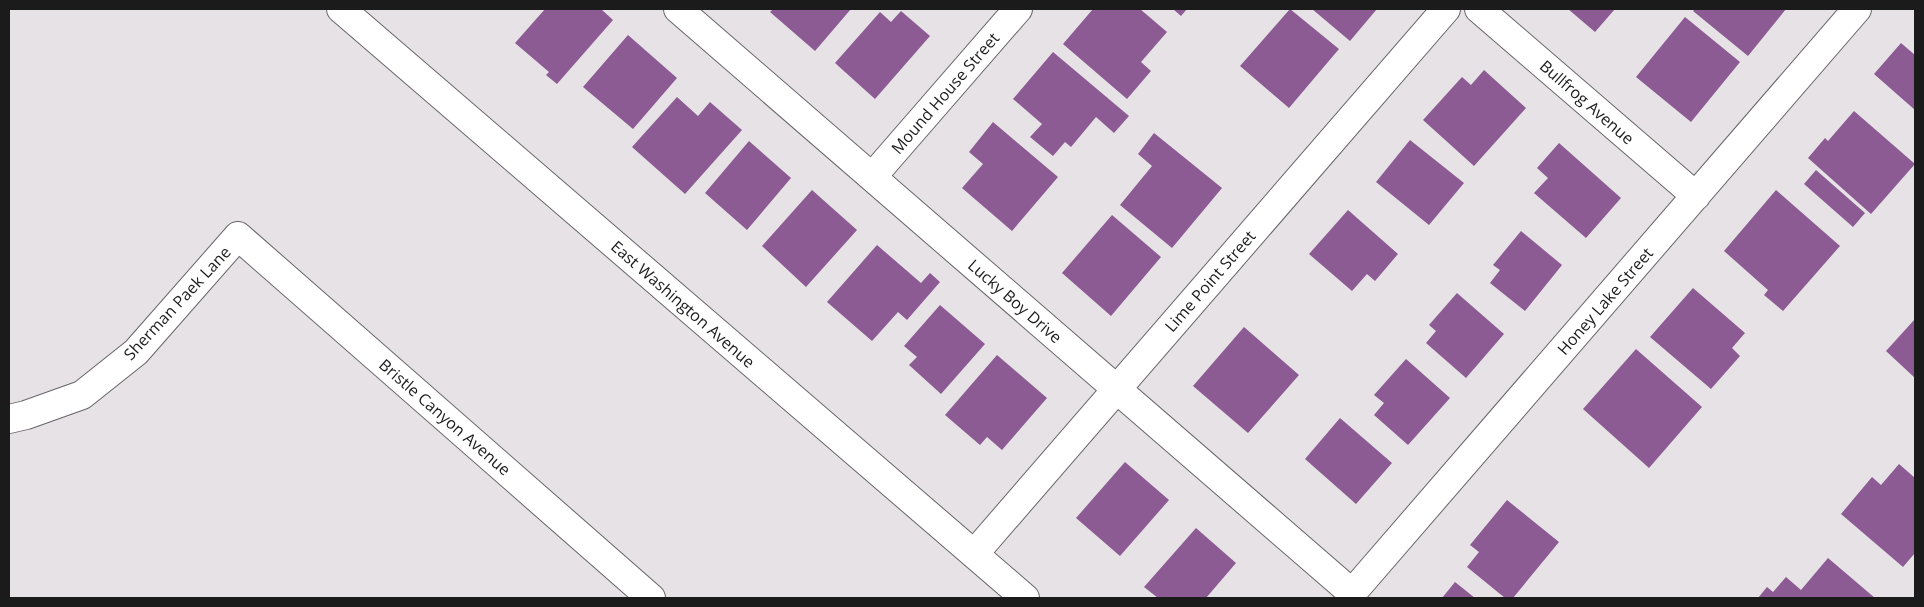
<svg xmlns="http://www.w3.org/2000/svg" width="1924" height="607" font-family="'Open Sans',sans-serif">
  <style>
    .building { fill: #8c5b93 }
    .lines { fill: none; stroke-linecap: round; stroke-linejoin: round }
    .minor-casing { stroke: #686569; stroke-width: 30 }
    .major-casing { stroke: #686569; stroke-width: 30 }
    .minor { stroke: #fff; stroke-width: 28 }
    .major { stroke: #fff; stroke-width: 28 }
    .labels { text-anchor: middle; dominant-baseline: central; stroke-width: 4; stroke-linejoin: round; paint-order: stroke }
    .street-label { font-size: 16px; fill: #1c1b1c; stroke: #fff }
  </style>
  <rect width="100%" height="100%" fill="#e6e2e6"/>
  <!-- building -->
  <path class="building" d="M 545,9 L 601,9 L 613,20 L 557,84 L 546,75 L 549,72 L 515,43 Z
    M 773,9 L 851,9 L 815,51 L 770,12 Z
    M 1093,9 L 1140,9 L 1167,32 L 1141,62 L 1151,71 L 1127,99 L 1063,44 Z
    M 1173,9 L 1187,9 L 1181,16 Z
    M 1290,9 L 1339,49 L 1289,108 L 1240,66 Z
    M 1312,9 L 1377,9 L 1350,41 Z
    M 1568,9 L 1615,9 L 1595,32 Z
    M 1695,9 L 1786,9 L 1748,56 L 1693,11 Z
    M 901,11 L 930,36 L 875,99 L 835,63 L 880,12 L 891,22 Z
    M 1685,17 L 1740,62 L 1691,122 L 1636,77 Z
    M 628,35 L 677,78 L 633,129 L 583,87 Z
    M 1901,43 L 1915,55 L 1915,110 L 1874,74 Z
    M 1053,52 L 1129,116 L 1114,133 L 1096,117 L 1071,147 L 1065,142 L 1053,156 L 1030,137 L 1042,124 L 1013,99 Z
    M 1484,70 L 1526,108 L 1474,166 L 1423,120 L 1462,77 L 1471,85 Z
    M 677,97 L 698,116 L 710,102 L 742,130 L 685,194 L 632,147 Z
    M 1854,111 L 1915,164 L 1871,214 L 1808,158 L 1825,138 L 1828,141 Z
    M 993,122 L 1058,177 L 1012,231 L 962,188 L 983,164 L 969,152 Z
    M 1154,133 L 1222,188 L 1172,248 L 1120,205 L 1152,166 L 1138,154 Z
    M 1410,140 L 1464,183 L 1429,225 L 1376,182 Z
    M 749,141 L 791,178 L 747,230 L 705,193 Z
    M 1559,143 L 1621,198 L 1586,238 L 1534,193 L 1548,178 L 1537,168 Z
    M 1816,170 L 1865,213 L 1853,227 L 1804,184 Z
    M 812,190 L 857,230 L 806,287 L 762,246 Z
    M 1776,190 L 1840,246 L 1783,311 L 1764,295 L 1768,290 L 1724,251 Z
    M 1348,210 L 1398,254 L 1375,281 L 1367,274 L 1352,291 L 1309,254 Z
    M 1112,215 L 1161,257 L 1111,316 L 1062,273 Z
    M 1521,231 L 1562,265 L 1525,311 L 1490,283 L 1500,270 L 1493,265 Z
    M 877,245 L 921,283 L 930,273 L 940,282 L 907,320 L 898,312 L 872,341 L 827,302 Z
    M 1693,288 L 1745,333 L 1732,348 L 1740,356 L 1711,389 L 1650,337 Z
    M 1457,293 L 1504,334 L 1466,378 L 1426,343 L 1436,331 L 1429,325 Z
    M 940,305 L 985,344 L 941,394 L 909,365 L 917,357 L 904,346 Z
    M 1915,319 L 1915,378 L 1886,351 Z
    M 1244,327 L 1299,375 L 1248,433 L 1193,386 Z
    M 1636,349 L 1702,407 L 1649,468 L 1583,409 Z
    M 997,355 L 1047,398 L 1002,450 L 987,437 L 980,445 L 945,415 Z
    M 1406,359 L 1450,398 L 1408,445 L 1374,415 L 1384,403 L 1374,395 Z
    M 1340,418 L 1392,463 L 1356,504 L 1305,459 Z
    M 1125,462 L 1169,500 L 1120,556 L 1076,518 Z
    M 1899,464 L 1915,478 L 1915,553 L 1903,567 L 1841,514 L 1872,477 L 1881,485 Z
    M 1507,500 L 1559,542 L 1513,598 L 1505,598 L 1467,567 L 1479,552 L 1470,545 Z
    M 1196,528 L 1236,563 L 1206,598 L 1158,598 L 1144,587 Z
    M 1828,558 L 1875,598 L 1758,598 L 1767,587 L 1773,592 L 1786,577 L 1801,590 Z
    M 1455,582 L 1475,598 L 1442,598 Z"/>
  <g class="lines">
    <!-- minor casing -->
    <g class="minor-casing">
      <path id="minor" d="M 678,9 L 1352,593 L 1857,9
        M 1479,9 L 1696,196
        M 872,177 L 1018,9
        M 9,419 L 26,415 L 82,395 L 136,352 L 238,236 L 651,598
        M 974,554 L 1446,9"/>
    </g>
    <!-- major casing -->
    <g class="major-casing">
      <path id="major" d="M 341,9 L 1025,598"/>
    </g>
    <!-- minor -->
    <use href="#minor" class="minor"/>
    <!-- major -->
    <use href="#major" class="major"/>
  </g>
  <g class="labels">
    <!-- street labels -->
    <g class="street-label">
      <text transform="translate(945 93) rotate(-49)">Mound House Street</text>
      <text transform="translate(1587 102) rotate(41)">Bullfrog Avenue</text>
      <text transform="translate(1210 281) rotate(-49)">Lime Point Street</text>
      <text transform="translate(1015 301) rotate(41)">Lucky Boy Drive</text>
      <text transform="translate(1605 301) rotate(-49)">Honey Lake Street</text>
      <text transform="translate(177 303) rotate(-47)">Sherman Paek Lane</text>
      <text transform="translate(683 304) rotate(41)">East Washington Avenue</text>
      <text transform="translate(445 417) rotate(41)">Bristle Canyon Avenue</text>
    </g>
  </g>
  <!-- border -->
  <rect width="1924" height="607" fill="none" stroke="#1c1b1c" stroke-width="20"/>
</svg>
